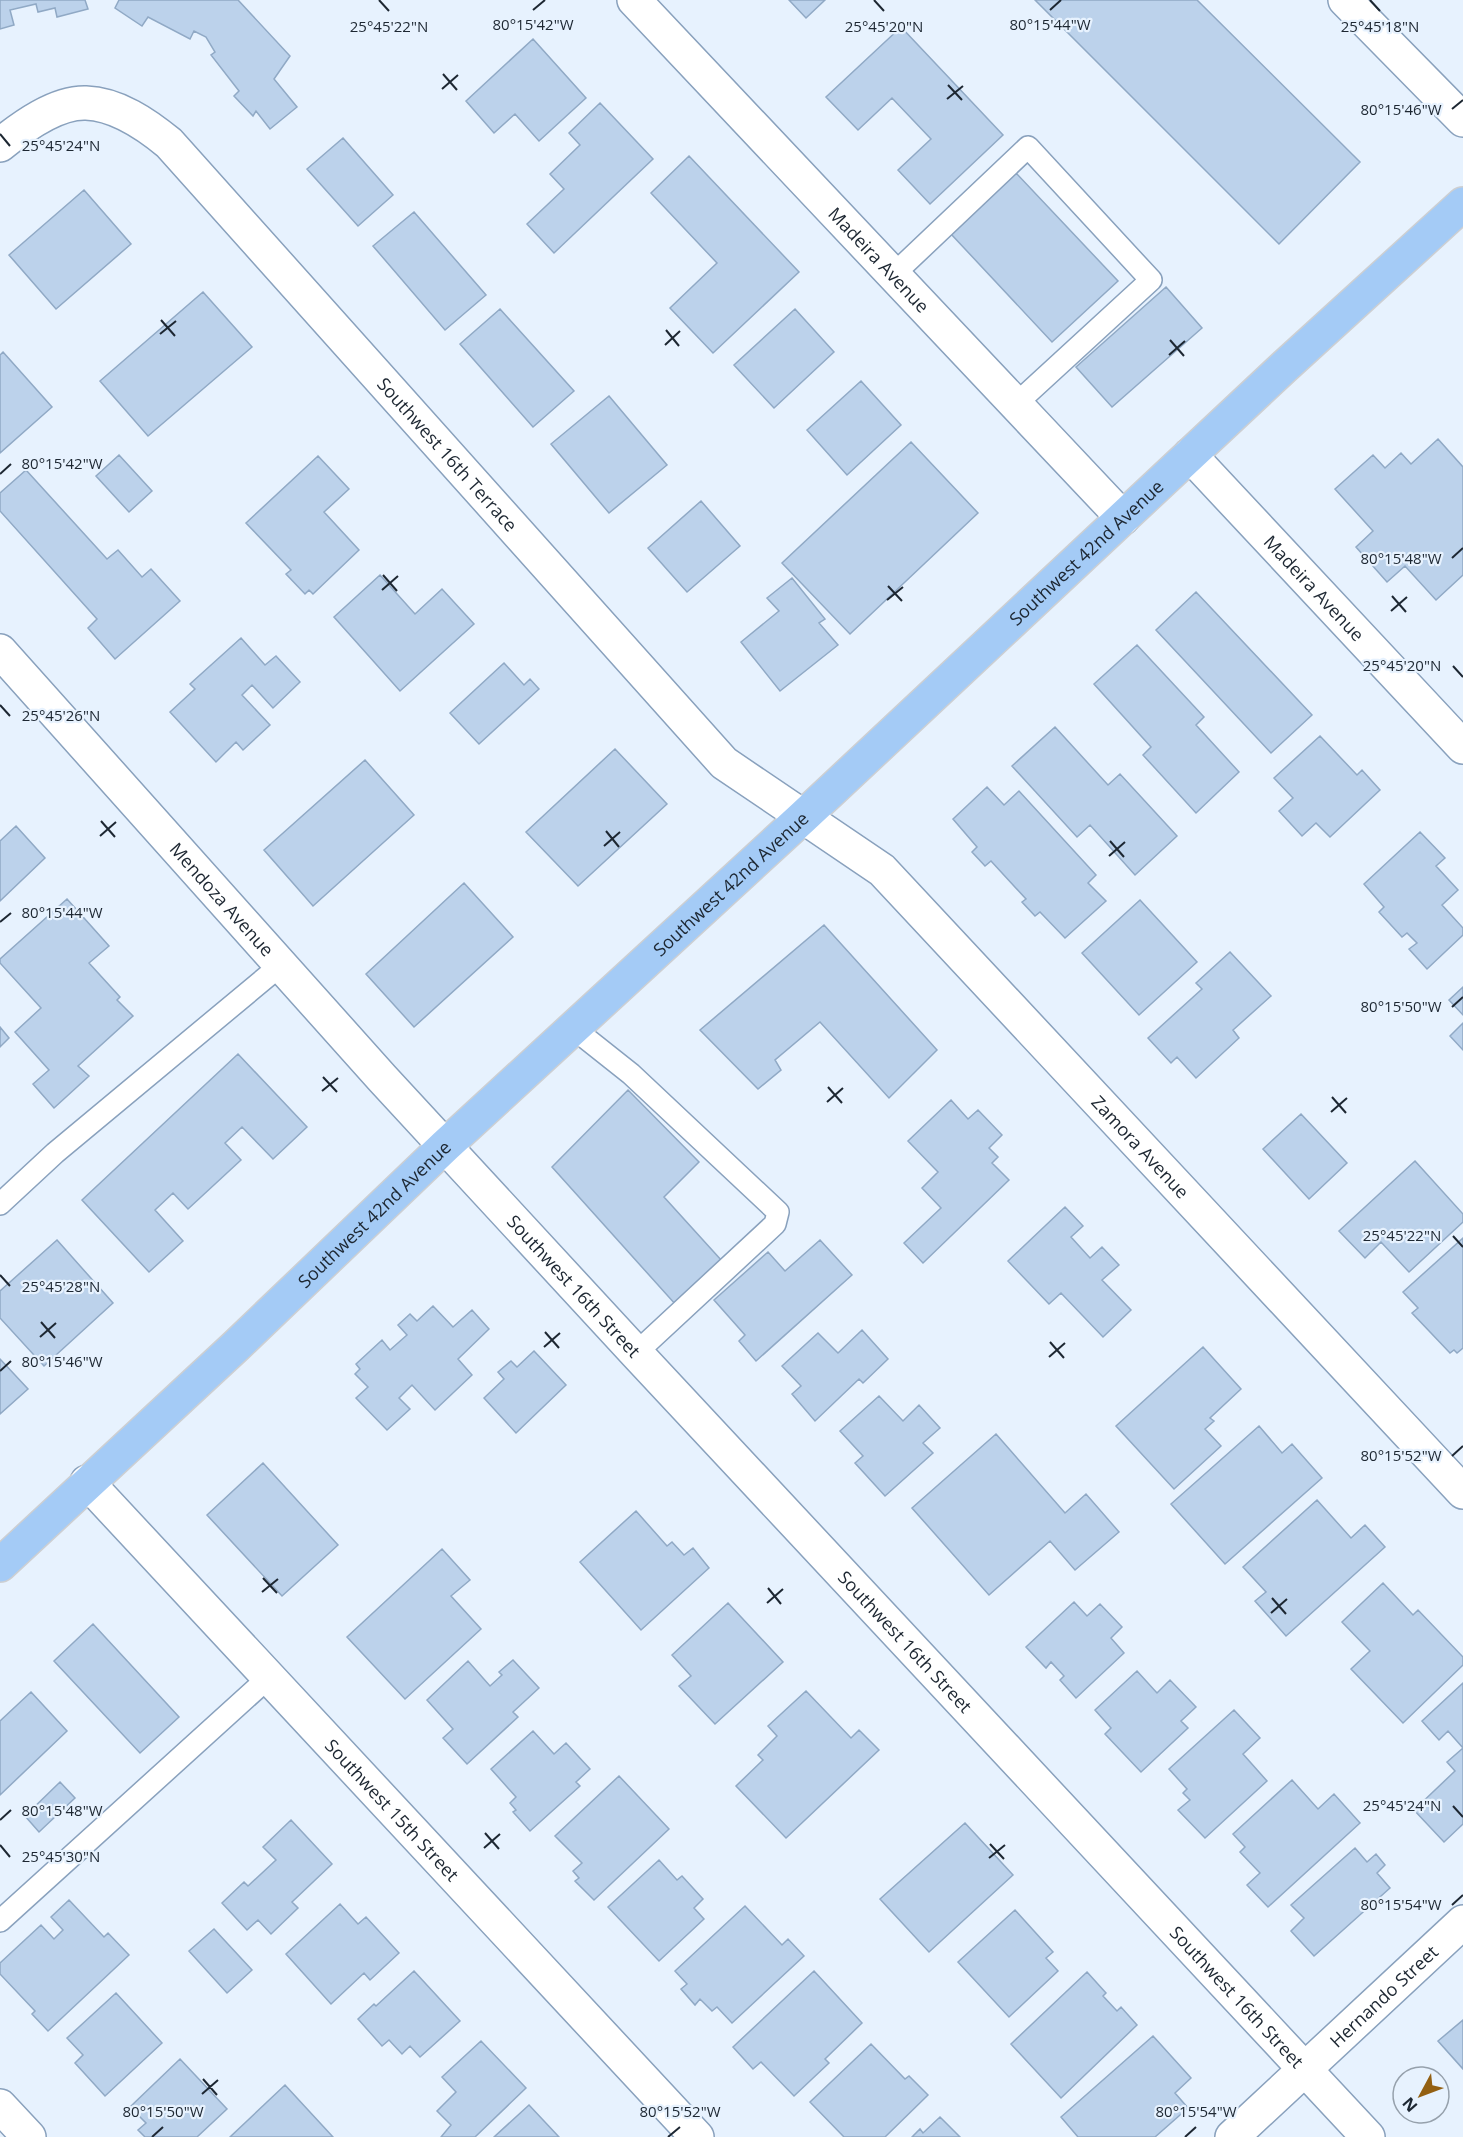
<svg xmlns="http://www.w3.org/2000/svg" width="1463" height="2137" font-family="'Open Sans',sans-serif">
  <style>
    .building { fill: #bcd2eb; stroke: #90a9c5; stroke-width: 1.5 }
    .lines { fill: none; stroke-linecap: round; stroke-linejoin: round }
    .lane-casing { stroke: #89a1bd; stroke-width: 24 }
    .street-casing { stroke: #89a1bd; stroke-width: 36 }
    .primary-casing { stroke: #cdcfd2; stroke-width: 36 }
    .lane { stroke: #fff; stroke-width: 21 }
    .street { stroke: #fff; stroke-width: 33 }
    .primary { stroke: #a4cbf6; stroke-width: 33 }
    .ticks { fill: none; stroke: #1d2732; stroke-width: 2 }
    .labels { text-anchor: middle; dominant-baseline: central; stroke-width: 4.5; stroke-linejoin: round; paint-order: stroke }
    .street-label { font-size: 18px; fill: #1d2732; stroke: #e7f2fe }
    .ticks-label { font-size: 15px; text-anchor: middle; fill: #1d2732; stroke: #e7f2fe; stroke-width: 4.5; stroke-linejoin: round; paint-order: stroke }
  </style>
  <rect width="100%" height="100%" fill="#e7f2fe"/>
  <!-- building -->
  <path class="building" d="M 0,0 L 85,0 L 88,9 L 57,17 L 55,8 L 38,12 L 36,4 L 10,10 L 14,25 L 0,29 Z
    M 119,0 L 238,0 L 290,56 L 274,79 L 297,107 L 270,129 L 256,111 L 253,116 L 234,96 L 239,91 L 211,55 L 215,52 L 206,37 L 194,31 L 190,39 L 148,17 L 142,26 L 115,8 Z
    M 789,0 L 825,0 L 806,18 Z
    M 1035,0 L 1197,0 L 1360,162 L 1279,244 Z
    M 901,27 L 1003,135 L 930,204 L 898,170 L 931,139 L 892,98 L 858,130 L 826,97 Z
    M 533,39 L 586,98 L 539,141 L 515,114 L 494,133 L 466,101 Z
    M 600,103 L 653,159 L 554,253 L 527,224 L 564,189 L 550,174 L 580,145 L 569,133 Z
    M 343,138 L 393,195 L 358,226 L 307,169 Z
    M 689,156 L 799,272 L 713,353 L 670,308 L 717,263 L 651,193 Z
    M 1016,173 L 1118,281 L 1052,342 L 951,234 Z
    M 84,190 L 131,244 L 56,309 L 9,255 Z
    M 414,212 L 486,295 L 445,330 L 373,246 Z
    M 1166,287 L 1202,328 L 1112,407 L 1076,367 Z
    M 203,292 L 252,347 L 148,436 L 100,381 Z
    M 500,309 L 574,391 L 533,427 L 460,344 Z
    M 795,309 L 834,352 L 774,408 L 734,365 Z
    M 3,352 L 52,407 L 0,453 L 0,355 Z
    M 861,381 L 901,425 L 847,475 L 807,430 Z
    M 609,396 L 667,465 L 609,513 L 551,444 Z
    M 1438,439 L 1463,467 L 1463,575 L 1436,600 L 1405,566 L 1387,582 L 1356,547 L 1373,531 L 1335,489 L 1373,455 L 1385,468 L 1401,453 L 1411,464 Z
    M 911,442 L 978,513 L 850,634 L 782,563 Z
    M 119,455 L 152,491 L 129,512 L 96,476 Z
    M 318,456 L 349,489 L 324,512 L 359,550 L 313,594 L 309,590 L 305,594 L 286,574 L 291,570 L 246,523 Z
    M 26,470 L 107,559 L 118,550 L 142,577 L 151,569 L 180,601 L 115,659 L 88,628 L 97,619 L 0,511 L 0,493 Z
    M 701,501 L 740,546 L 687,592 L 648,548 Z
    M 380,575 L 415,614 L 442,589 L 474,624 L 400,691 L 334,617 Z
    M 792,578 L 825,619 L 819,623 L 838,645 L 780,691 L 741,642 L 779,611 L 767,598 Z
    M 1196,592 L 1312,715 L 1271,753 L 1156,630 Z
    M 241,638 L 265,665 L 276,656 L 300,682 L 273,708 L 252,685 L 242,695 L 270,725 L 243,750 L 236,742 L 216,762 L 170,712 L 195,689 L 190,684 Z
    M 1137,645 L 1204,717 L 1196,725 L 1239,772 L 1196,813 L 1143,755 L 1151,747 L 1094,684 Z
    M 504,663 L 524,685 L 530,679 L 539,689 L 479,744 L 450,713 Z
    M 1055,727 L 1108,785 L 1120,774 L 1177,836 L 1135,875 L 1090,825 L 1077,837 L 1012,766 Z
    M 1320,736 L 1357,775 L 1362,770 L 1380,790 L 1330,837 L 1316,823 L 1302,836 L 1279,811 L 1293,798 L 1274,778 Z
    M 615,749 L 667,804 L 578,886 L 526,832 Z
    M 365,760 L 414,815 L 313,906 L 264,850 Z
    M 987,787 L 1004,805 L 1019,791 L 1096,875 L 1088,883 L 1106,901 L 1065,938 L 1040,912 L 1035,916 L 1022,902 L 1026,899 L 991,861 L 985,866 L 972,852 L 977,847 L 953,819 Z
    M 16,826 L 45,858 L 0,901 L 0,841 Z
    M 1420,832 L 1445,858 L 1436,866 L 1458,890 L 1442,905 L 1463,928 L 1463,935 L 1427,969 L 1409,949 L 1417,943 L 1407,933 L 1402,937 L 1379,912 L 1384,907 L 1364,884 Z
    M 464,883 L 513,937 L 414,1027 L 366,974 Z
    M 67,899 L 109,946 L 89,963 L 120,997 L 117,1000 L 133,1016 L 78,1066 L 89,1076 L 54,1108 L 33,1084 L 49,1070 L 15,1032 L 41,1008 L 0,963 L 0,959 Z
    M 1140,900 L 1197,962 L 1139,1015 L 1082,953 Z
    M 824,925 L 937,1050 L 889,1098 L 820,1022 L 775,1060 L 781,1070 L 758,1089 L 700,1030 Z
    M 1230,952 L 1271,996 L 1233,1030 L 1239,1038 L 1196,1078 L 1177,1057 L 1171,1063 L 1148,1038 L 1202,989 L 1196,983 Z
    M 1463,987 L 1463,1015 L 1449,1000 Z
    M 1463,1023 L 1463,1050 L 1450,1036 Z
    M 0,1027 L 9,1038 L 0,1047 Z
    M 238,1054 L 307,1127 L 273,1159 L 242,1127 L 225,1143 L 241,1160 L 188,1209 L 173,1193 L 155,1210 L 183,1241 L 149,1272 L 82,1200 Z
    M 628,1090 L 699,1162 L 664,1197 L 722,1261 L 676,1305 L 552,1167 Z
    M 951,1100 L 968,1119 L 978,1110 L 1002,1135 L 989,1148 L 998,1157 L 992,1163 L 1009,1180 L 923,1263 L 904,1243 L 941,1208 L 922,1188 L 938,1172 L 908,1141 Z
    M 1301,1114 L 1347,1163 L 1309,1199 L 1263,1149 Z
    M 1415,1161 L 1463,1214 L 1463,1222 L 1409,1272 L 1381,1242 L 1365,1258 L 1339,1231 Z
    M 1065,1207 L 1083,1226 L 1071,1237 L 1090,1258 L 1102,1247 L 1119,1265 L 1102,1280 L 1131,1310 L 1103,1337 L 1061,1293 L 1049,1304 L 1008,1261 Z
    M 1463,1238 L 1463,1348 L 1457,1353 L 1454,1350 L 1450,1353 L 1412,1313 L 1418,1308 L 1403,1292 Z
    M 57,1240 L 113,1303 L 44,1366 L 0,1318 L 0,1291 Z
    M 820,1240 L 852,1275 L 756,1361 L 739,1341 L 745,1335 L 714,1300 L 768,1252 L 785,1271 Z
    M 433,1306 L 453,1327 L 472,1310 L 489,1329 L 458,1359 L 472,1375 L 435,1410 L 412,1385 L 399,1398 L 410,1409 L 387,1430 L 356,1398 L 368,1387 L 355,1374 L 360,1369 L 356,1364 L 382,1340 L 390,1350 L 407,1335 L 398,1325 L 410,1314 L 417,1321 Z
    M 862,1330 L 888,1359 L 863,1383 L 859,1379 L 815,1421 L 792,1394 L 801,1386 L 782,1366 L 818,1333 L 838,1353 Z
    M 1203,1347 L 1241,1389 L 1210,1418 L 1214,1421 L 1205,1429 L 1221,1446 L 1174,1489 L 1116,1426 Z
    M 534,1351 L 566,1385 L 516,1433 L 484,1398 L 504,1379 L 498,1372 L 511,1361 L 517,1367 Z
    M 0,1359 L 28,1389 L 0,1414 Z
    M 879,1396 L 903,1421 L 919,1405 L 940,1428 L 923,1443 L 933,1453 L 885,1496 L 855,1463 L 863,1456 L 840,1431 Z
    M 1259,1426 L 1282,1453 L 1292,1444 L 1322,1478 L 1225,1564 L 1171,1504 Z
    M 996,1434 L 1065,1513 L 1086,1494 L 1119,1532 L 1075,1570 L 1050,1541 L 989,1595 L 912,1508 Z
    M 263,1463 L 338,1545 L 282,1596 L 207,1515 Z
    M 1317,1500 L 1351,1538 L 1365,1525 L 1385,1547 L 1286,1636 L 1255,1601 L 1266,1592 L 1243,1567 Z
    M 636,1511 L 667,1546 L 672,1542 L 684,1555 L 693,1548 L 709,1568 L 641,1630 L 580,1562 Z
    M 442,1549 L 470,1580 L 451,1596 L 481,1629 L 405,1699 L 347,1637 Z
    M 1383,1583 L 1413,1615 L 1418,1610 L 1463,1657 L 1463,1665 L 1403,1723 L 1351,1669 L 1370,1651 L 1342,1622 Z
    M 1074,1602 L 1087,1616 L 1100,1604 L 1122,1627 L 1111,1638 L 1124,1653 L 1076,1698 L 1060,1680 L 1064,1676 L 1051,1662 L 1046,1668 L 1026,1647 Z
    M 728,1603 L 783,1662 L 715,1724 L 679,1686 L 691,1676 L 672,1655 Z
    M 93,1624 L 179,1717 L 140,1753 L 54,1661 Z
    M 513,1660 L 539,1688 L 513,1712 L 518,1717 L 467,1764 L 443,1738 L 453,1729 L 427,1700 L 468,1661 L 490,1686 L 502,1675 L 499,1672 Z
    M 1137,1671 L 1157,1693 L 1170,1680 L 1196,1707 L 1181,1721 L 1188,1728 L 1141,1772 L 1105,1734 L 1111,1728 L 1095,1710 Z
    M 1463,1683 L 1463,1824 L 1444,1842 L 1414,1810 L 1455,1771 L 1447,1762 L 1463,1748 L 1448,1731 L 1439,1740 L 1422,1721 Z
    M 806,1691 L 851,1738 L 859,1730 L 879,1750 L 786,1838 L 736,1786 L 763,1760 L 758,1755 L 777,1736 L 768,1726 Z
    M 31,1692 L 67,1731 L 0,1795 L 0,1721 Z
    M 1234,1710 L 1260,1738 L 1243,1754 L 1267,1781 L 1205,1838 L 1178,1810 L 1190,1800 L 1183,1793 L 1187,1789 L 1169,1769 Z
    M 533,1731 L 554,1754 L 566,1743 L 590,1769 L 576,1782 L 580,1786 L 530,1831 L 513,1812 L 516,1810 L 510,1803 L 516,1797 L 491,1769 Z
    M 619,1776 L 669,1829 L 594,1900 L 575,1881 L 579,1878 L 573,1871 L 582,1863 L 555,1836 Z
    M 1292,1780 L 1318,1809 L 1334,1794 L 1360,1823 L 1268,1907 L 1247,1885 L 1260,1873 L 1240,1852 L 1245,1847 L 1233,1834 Z
    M 60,1782 L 75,1798 L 39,1832 L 25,1816 Z
    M 291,1820 L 332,1864 L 292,1902 L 298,1908 L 271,1934 L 258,1920 L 247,1930 L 222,1903 L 244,1882 L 248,1886 L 276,1860 L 263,1847 Z
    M 965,1823 L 1013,1875 L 929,1952 L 880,1899 Z
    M 1355,1848 L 1367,1862 L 1376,1854 L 1385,1865 L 1377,1873 L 1390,1888 L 1314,1956 L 1291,1931 L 1304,1918 L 1291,1905 Z
    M 659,1860 L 677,1880 L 682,1876 L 703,1899 L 694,1908 L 704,1919 L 659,1961 L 608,1907 Z
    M 69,1900 L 104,1937 L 108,1933 L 129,1955 L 48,2031 L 32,2014 L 35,2011 L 0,1974 L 0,1963 L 41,1925 L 54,1939 L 63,1930 L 51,1917 Z
    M 340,1904 L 358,1924 L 366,1917 L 399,1953 L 370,1980 L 364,1973 L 331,2004 L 286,1954 Z
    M 745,1906 L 782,1945 L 788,1939 L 804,1956 L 732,2023 L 717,2007 L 712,2011 L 700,1999 L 695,2005 L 681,1989 L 687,1984 L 675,1971 Z
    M 1015,1910 L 1053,1952 L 1046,1958 L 1058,1971 L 1009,2017 L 958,1962 Z
    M 214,1929 L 252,1970 L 227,1993 L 189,1951 Z
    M 414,1971 L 460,2021 L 420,2057 L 410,2046 L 402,2054 L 389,2040 L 382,2046 L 358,2019 L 374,2004 L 376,2006 Z
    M 814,1971 L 862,2023 L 825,2059 L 829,2063 L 794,2096 L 761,2062 L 753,2069 L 733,2047 Z
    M 1087,1972 L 1106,1993 L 1103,1996 L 1117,2011 L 1121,2007 L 1137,2025 L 1061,2098 L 1011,2044 Z
    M 116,1993 L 162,2043 L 105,2096 L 75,2063 L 83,2055 L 67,2038 Z
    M 1463,2020 L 1463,2069 L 1438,2041 Z
    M 1153,2036 L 1191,2078 L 1175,2093 L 1188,2108 L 1155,2137 L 1078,2137 L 1061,2117 Z
    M 481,2041 L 526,2088 L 475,2137 L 441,2137 L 451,2125 L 437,2111 L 456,2092 L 442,2077 Z
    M 871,2044 L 905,2079 L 909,2076 L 928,2095 L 885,2137 L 844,2137 L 810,2102 Z
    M 180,2059 L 227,2109 L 197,2137 L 145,2137 L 138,2130 L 146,2123 L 130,2107 Z
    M 285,2085 L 333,2137 L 230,2137 Z
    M 529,2105 L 559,2137 L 494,2137 Z
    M 940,2117 L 960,2137 L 912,2137 L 920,2129 L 923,2133 Z"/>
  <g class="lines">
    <!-- lane casing -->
    <g class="lane-casing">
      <path id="lane" d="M 893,275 L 1028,147 L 1151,280 L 1017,403
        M 573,1028 L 631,1074 L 778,1212 L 775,1224 L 636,1353
        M 0,1204 L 55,1153 L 281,965
        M 0,1921 L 268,1678"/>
    </g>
    <!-- street casing -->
    <g class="street-casing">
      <g id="street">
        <path id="s1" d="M 634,0 L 1123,518"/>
        <path d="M 1345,0 L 1463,120"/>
        <path id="s2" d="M 0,145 C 22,127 56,102 86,103 C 117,104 146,124 169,143 L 724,763 L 882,870 L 1463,1492"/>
        <path id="s3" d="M 1190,455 L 1463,747"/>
        <path id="s4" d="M 0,651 L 382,1078 L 636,1353 L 1368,2137"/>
        <path id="s5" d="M 87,1482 L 697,2137"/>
        <path d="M 0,2106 L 29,2137"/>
        <path id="s6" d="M 1232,2137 L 1463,1922"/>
      </g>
    </g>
    <!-- primary casing -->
    <g class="primary-casing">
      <g id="primary">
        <path id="s7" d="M 0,1565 L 236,1346 L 445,1146 L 803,817 L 1284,367 L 1463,204"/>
      </g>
    </g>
    <!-- lane -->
    <use href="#lane" class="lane"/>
    <!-- street -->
    <use href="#street" class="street"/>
    <!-- primary -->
    <use href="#primary" class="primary"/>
  </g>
  <!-- ticks -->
  <path class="ticks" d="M 379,0 L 389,11M 874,0 L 884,11M 1370,0 L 1380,11M 533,10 L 545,0M 1050,10 L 1061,0M 443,74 L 457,90M 948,85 L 962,100M 442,89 L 458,75M 947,99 L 963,86M 1452,109 L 1463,100M 0,134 L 10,146M 161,320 L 175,336M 666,330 L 679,346M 160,334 L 176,321M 1170,340 L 1184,356M 665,345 L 680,331M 1169,355 L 1185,341M 0,474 L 11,464M 1452,558 L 1463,548M 383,575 L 397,591M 888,586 L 902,601M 382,590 L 398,576M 1392,596 L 1406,612M 887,600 L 903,587M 1391,611 L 1407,597M 1453,666 L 1463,677M 0,705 L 10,716M 101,821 L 115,837M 606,831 L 619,847M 100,836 L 116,822M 1110,841 L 1124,857M 604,846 L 620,832M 1109,856 L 1125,842M 0,922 L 11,913M 1452,1007 L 1463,997M 323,1077 L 337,1092M 828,1087 L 842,1103M 322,1091 L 338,1078M 1332,1097 L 1346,1113M 827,1102 L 843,1088M 1331,1112 L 1347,1098M 1453,1236 L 1463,1247M 0,1275 L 10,1286M 41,1322 L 55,1338M 545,1332 L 559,1348M 40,1337 L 56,1323M 1050,1342 L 1064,1358M 544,1347 L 560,1333M 1049,1357 L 1065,1343M 0,1371 L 11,1361M 1452,1456 L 1463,1446M 263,1578 L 277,1593M 768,1588 L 781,1604M 262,1592 L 278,1579M 1272,1598 L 1286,1614M 767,1603 L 783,1589M 1271,1613 L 1287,1599M 1453,1806 L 1463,1817M 0,1820 L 11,1810M 485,1833 L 499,1849M 990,1844 L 1004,1859M 0,1845 L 10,1857M 484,1848 L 500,1834M 989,1858 L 1005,1845M 1452,1905 L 1463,1895M 203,2079 L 217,2095M 202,2094 L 218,2080M 152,2137 L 163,2127M 668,2137 L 680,2127M 1185,2137 L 1196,2127"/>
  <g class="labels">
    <!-- street labels -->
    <g class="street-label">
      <text stroke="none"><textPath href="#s1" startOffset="357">Madeira Avenue</textPath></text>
      <text stroke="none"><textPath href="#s2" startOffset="609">Southwest 16th Terrace</textPath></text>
      <text stroke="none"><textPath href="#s7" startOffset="1485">Southwest 42nd Avenue</textPath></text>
      <text stroke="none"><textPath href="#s3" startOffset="182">Madeira Avenue</textPath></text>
      <text stroke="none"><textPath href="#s7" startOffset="999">Southwest 42nd Avenue</textPath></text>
      <text stroke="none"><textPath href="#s4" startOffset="333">Mendoza Avenue</textPath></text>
      <text stroke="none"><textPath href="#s2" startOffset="1593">Zamora Avenue</textPath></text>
      <text stroke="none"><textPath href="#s7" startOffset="513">Southwest 42nd Avenue</textPath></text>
      <text stroke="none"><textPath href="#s4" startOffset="856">Southwest 16th Street</textPath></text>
      <text stroke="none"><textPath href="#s4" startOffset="1342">Southwest 16th Street</textPath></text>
      <text stroke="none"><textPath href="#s5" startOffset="448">Southwest 15th Street</textPath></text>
      <text stroke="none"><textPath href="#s6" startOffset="207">Hernando Street</textPath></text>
      <text stroke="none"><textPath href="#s4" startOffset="1828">Southwest 16th Street</textPath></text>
    </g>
  </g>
  <g class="ticks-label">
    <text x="533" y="30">80°15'42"W</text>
    <text x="1050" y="30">80°15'44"W</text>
    <text x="389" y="32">25°45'22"N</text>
    <text x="884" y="32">25°45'20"N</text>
    <text x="1380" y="32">25°45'18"N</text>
    <text x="1401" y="115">80°15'46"W</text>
    <text x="61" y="151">25°45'24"N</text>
    <text x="62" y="469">80°15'42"W</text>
    <text x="1401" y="564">80°15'48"W</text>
    <text x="1402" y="671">25°45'20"N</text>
    <text x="61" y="721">25°45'26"N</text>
    <text x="62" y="918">80°15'44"W</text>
    <text x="1401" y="1012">80°15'50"W</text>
    <text x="1402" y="1241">25°45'22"N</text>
    <text x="61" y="1292">25°45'28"N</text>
    <text x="62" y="1367">80°15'46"W</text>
    <text x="1401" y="1461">80°15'52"W</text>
    <text x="1402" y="1811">25°45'24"N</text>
    <text x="62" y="1816">80°15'48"W</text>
    <text x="61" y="1862">25°45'30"N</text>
    <text x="1401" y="1910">80°15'54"W</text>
    <text x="163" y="2117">80°15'50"W</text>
    <text x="680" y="2117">80°15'52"W</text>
    <text x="1196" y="2117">80°15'54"W</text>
  </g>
  <!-- north arrow -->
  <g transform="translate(1421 2095) rotate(229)"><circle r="28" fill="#e7f2fe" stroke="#96a1ac" stroke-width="1.5"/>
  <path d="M0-4.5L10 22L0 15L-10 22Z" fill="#936012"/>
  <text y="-9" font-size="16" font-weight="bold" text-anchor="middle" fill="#1d2732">N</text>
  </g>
</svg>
